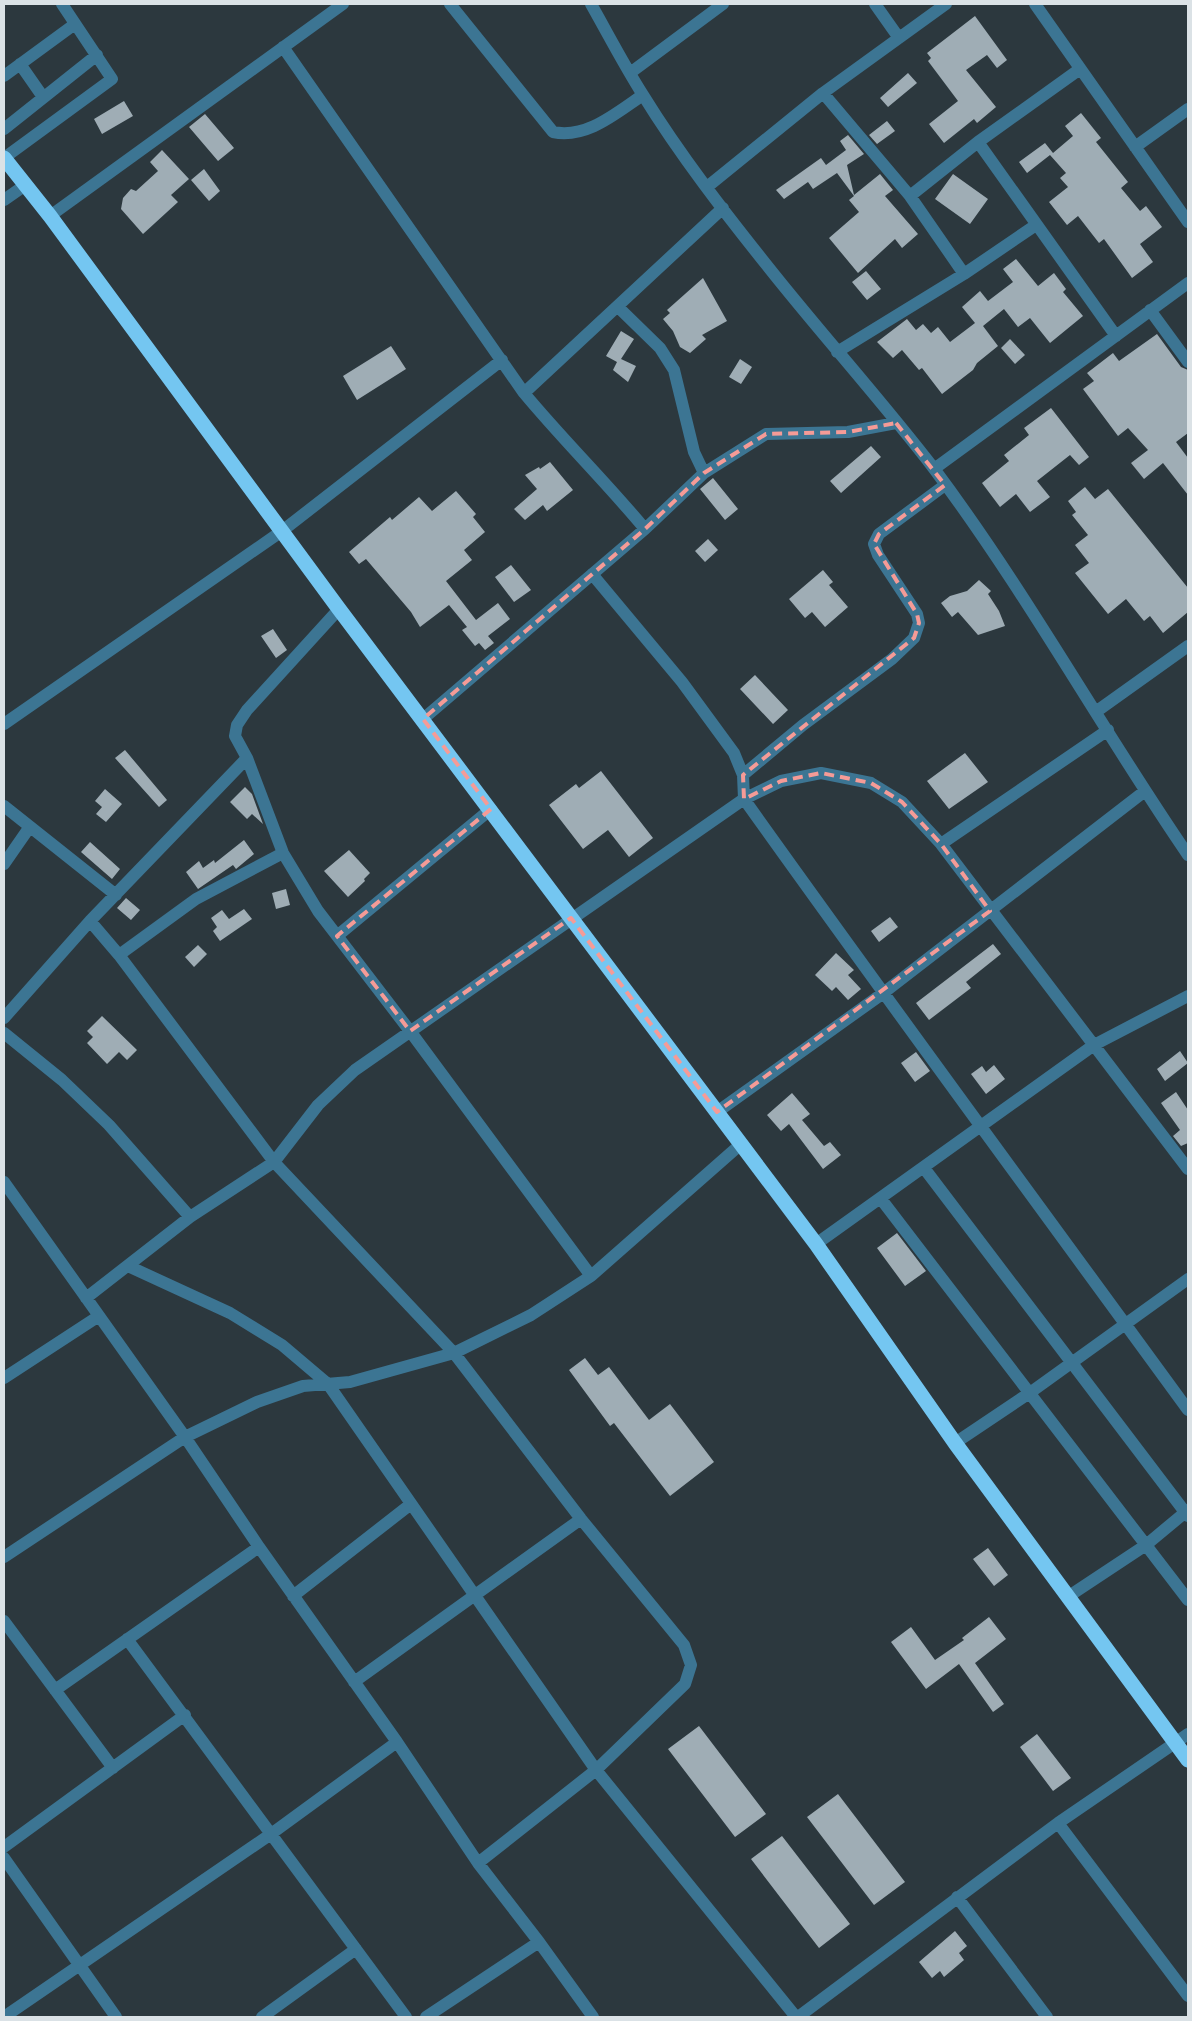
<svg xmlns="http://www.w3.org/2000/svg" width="1192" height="2021" font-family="Inter,sans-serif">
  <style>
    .building { fill: #9fadb5 }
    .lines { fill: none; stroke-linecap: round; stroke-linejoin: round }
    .minor { stroke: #3c7593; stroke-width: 12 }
    .highway { stroke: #74c6f1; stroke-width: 15 }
    .marked { fill: none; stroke: #f59b97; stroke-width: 4; stroke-dasharray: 10 6; stroke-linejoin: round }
  </style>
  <rect width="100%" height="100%" fill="#2c383e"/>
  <!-- building -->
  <path class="building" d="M 975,16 L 1007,60 L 997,68 L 987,55 L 966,70 L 996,107 L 977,123 L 974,119 L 944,143 L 929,124 L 958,101 L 928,61 L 931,58 L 927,53 Z
    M 908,73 L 917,83 L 888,107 L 880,98 Z
    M 124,101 L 133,116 L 102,134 L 94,119 Z
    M 1081,113 L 1101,138 L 1096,142 L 1128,182 L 1121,188 L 1140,211 L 1146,206 L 1162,227 L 1140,244 L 1153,262 L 1132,278 L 1104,239 L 1099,243 L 1078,216 L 1067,225 L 1049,202 L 1068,187 L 1060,178 L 1066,173 L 1050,155 L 1027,173 L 1019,162 L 1045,143 L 1053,153 L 1073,136 L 1065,126 Z
    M 205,114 L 234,148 L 218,161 L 189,127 Z
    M 887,121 L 895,131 L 877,144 L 869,135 Z
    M 848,135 L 864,154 L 847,165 L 854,195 L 880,174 L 893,190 L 885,196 L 918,234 L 902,248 L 895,239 L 858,273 L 829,238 L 859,212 L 849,200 L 854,196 L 837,173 L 813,189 L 808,182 L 784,199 L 776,190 L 821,158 L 826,165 L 846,150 L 840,141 Z
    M 162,150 L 189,179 L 171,195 L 178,202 L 143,234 L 121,209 L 123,198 L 131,189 L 136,191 L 158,171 L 150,162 Z
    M 204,169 L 220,191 L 209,201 L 191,180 Z
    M 953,174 L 988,199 L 970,224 L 935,199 Z
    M 1016,259 L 1038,286 L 1054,273 L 1066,289 L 1063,292 L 1083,316 L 1050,343 L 1030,318 L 1018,327 L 1004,309 L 983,326 L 998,346 L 977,363 L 973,370 L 942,394 L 922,368 L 919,370 L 902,350 L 893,358 L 877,342 L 907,319 L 916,330 L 923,324 L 931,333 L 938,327 L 950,342 L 975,323 L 962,307 L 980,291 L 988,301 L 1013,282 L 1003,269 Z
    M 866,271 L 881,289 L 867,300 L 852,282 Z
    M 703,278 L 727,321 L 702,335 L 706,339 L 690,353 L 680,347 L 673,331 L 663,319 L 670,313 L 667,310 Z
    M 621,331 L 634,339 L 621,359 L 636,366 L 628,382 L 613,370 L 617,362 L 606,356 Z
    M 1157,334 L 1181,367 L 1188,370 L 1188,433 L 1176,442 L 1188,458 L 1188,495 L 1163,463 L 1144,479 L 1131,463 L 1148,450 L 1128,428 L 1118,436 L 1083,389 L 1094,381 L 1087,373 L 1113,353 L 1119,361 Z
    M 1010,339 L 1025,355 L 1015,364 L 1001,348 Z
    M 391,346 L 406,369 L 357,400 L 343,376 Z
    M 740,359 L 752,367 L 741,384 L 729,377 Z
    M 1051,408 L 1089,457 L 1079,465 L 1070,455 L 1037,481 L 1050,497 L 1030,512 L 1016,494 L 1000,507 L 982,483 L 1009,461 L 1004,455 L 1029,435 L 1024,428 Z
    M 871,446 L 881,457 L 841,493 L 830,481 Z
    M 550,462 L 573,490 L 547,511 L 543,505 L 525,520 L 514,509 L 537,489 L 525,475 L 539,467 L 540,469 Z
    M 713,478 L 738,509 L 725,520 L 700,489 Z
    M 1085,487 L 1095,499 L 1108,489 L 1188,588 L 1188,612 L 1163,633 L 1150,616 L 1144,621 L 1126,599 L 1108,614 L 1075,573 L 1089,563 L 1075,545 L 1088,535 L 1072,515 L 1076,512 L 1068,501 Z
    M 456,491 L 476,514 L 473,517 L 485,532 L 464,550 L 472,560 L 446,581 L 476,620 L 498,603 L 510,619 L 488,636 L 494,643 L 485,650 L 479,643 L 475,646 L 462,630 L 467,627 L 449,605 L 420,627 L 411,612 L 366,559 L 359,564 L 349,552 L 390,517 L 392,520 L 419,497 L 432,511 Z
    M 708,539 L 718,550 L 705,562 L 695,551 Z
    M 511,565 L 531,590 L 514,602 L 495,577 Z
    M 823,570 L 833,582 L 829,585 L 848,607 L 825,627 L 812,612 L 805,618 L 789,599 Z
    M 979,580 L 991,591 L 988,594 L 999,611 L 1005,626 L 978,635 L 958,612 L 952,617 L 941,603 L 950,596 L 967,591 Z
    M 273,629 L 287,650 L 276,658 L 261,636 Z
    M 755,675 L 788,710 L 773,724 L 740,689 Z
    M 125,750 L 167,800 L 159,807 L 115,758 Z
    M 965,753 L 988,782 L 949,809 L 927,781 Z
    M 601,771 L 653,838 L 629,857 L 608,830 L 583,849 L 549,805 L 576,784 L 579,788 Z
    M 245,787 L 252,794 L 263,824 L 252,814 L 247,819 L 230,802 Z
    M 105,789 L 122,804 L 106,822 L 96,814 L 102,807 L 95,801 Z
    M 244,840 L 254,854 L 236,869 L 233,865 L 198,889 L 186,872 L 199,861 L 203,868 L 214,860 L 215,863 Z
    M 90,842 L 120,869 L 112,879 L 81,852 Z
    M 349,850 L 370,873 L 364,879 L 365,881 L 348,897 L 324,871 Z
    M 286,889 L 290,905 L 276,909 L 272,893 Z
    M 126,898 L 140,910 L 131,920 L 117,908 Z
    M 244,909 L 252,919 L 220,941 L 213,931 L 217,927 L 211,918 L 222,910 L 229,919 Z
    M 890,917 L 898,927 L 879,942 L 871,931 Z
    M 993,944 L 1001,954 L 966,982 L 971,988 L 929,1020 L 916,1003 Z
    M 198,945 L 207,954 L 194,967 L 185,957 Z
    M 836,953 L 854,970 L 848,975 L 861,989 L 848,1000 L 836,987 L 832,991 L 815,975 Z
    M 102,1016 L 137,1050 L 127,1060 L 119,1052 L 107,1064 L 87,1043 L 93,1037 L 87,1031 Z
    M 1180,1051 L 1188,1063 L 1165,1081 L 1157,1069 Z
    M 916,1052 L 930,1071 L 915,1082 L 901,1063 Z
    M 994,1065 L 1005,1079 L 986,1094 L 971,1074 L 982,1066 L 986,1072 Z
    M 1176,1092 L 1188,1110 L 1188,1143 L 1181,1146 L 1173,1136 L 1180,1130 L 1161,1103 Z
    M 792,1093 L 810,1114 L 802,1120 L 824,1146 L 830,1142 L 841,1155 L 823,1169 L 789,1124 L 781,1131 L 767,1115 Z
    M 897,1233 L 926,1271 L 905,1286 L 877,1248 Z
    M 585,1358 L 598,1375 L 609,1367 L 649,1420 L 670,1404 L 714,1462 L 670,1496 L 614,1423 L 610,1426 L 569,1370 Z
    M 988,1548 L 1008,1575 L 994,1586 L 973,1559 Z
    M 989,1617 L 1006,1639 L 975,1663 L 1004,1704 L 993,1712 L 959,1664 L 926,1689 L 891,1642 L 911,1627 L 935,1660 L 964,1640 L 962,1638 Z
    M 699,1726 L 766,1814 L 735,1837 L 668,1749 Z
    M 1037,1734 L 1071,1778 L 1053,1791 L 1020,1747 Z
    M 838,1794 L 905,1882 L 874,1905 L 807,1817 Z
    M 782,1836 L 850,1924 L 819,1948 L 751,1859 Z
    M 955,1931 L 967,1946 L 959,1953 L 964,1960 L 944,1977 L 940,1971 L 932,1978 L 919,1962 Z"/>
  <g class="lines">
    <!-- minor -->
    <path class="minor" d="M 450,4 L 553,132 C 587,139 616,113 643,95
      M 591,4 C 608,34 624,65 643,95 C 680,155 725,213 769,268 C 823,336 882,401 935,470 C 1027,593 1101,728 1188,855
      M 875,4 L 899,38
      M 1035,4 L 1188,222
      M 283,47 L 524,393 C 563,440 606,482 645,529
      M 20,64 L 43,97
      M 630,73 L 723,4
      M 4,76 L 75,24
      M 823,93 L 910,196 L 964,274
      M 4,129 L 97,55
      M 978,142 L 1116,336
      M 1135,147 L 1188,109
      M 4,158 L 112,79 L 62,4
      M 707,187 L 823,93 L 946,4
      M 910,196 L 978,142 L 1080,69
      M 4,200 L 24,186
      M 50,216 L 343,4
      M 618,307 L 660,348 L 674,370 L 694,452 L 704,473
      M 1150,310 L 1188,362
      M 837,352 L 964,274 L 1036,225
      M 524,393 L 723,208
      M 934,469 L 1188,283
      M 592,574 L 682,682 L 734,753 L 743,775 L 744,799 C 890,1004 1040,1207 1188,1410
      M 339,609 L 247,710 L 237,725 L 235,736 L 247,758 L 283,853 L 318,911 L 410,1031 L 591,1276
      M 1097,711 L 1188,646
      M 423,719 L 645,529 L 704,473 L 766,434 L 848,432 L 896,423
      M 4,724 L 282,531 L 502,360
      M 743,775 L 803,725 L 892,659 L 914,638 L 919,623 L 917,614 L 878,555 L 874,544 L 879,534 L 945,485
      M 4,806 L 116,895
      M 941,844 L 1108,730
      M 4,864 L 29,828
      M 90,921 L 119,955 L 274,1162 L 454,1353 L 581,1519 L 684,1645 L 691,1665 L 685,1684 L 596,1770 L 478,1863
      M 337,936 L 491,809
      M 119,955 L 196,899 L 283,853
      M 4,1018 L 90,921 L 247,758
      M 4,1033 L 62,1080 L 109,1125 L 190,1217
      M 717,1112 L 882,994 L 1145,791
      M 924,1168 L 1188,1516
      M 4,1182 L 185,1437 L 259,1547 L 397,1742 L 478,1863 L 539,1942 L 593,2017
      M 881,1199 L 1188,1600
      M 816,1244 L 1094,1045 L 1188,996
      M 128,1266 L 230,1313 L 282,1345 L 328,1384 L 596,1770 L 796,2017
      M 86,1298 L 190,1217 L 274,1162 L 318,1105 L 355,1070 L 744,799 L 781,781 L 821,773 L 871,783 L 902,802 L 941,844 L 1188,1169
      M 4,1378 L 99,1316
      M 955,1443 L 1031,1392 L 1188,1279
      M 4,1557 L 185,1437 L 257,1402 L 303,1386 L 350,1382 L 454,1353 L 531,1315 L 591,1276 L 741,1144
      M 293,1596 L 411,1504
      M 1069,1596 L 1146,1545 L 1188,1510
      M 4,1621 L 113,1768
      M 127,1639 L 406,2017
      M 354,1682 L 581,1519
      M 55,1690 L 259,1547
      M 1058,1823 L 1188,1996
      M 4,1847 L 185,1715
      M 4,1858 L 116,2017
      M 957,1897 L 1047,2017
      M 4,2017 L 271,1834 L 397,1742
      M 262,2017 L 356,1949
      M 426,2017 L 539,1942
      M 798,2017 L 1058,1823 L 1188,1734"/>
    <!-- highway -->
    <path class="highway" d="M 4,158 L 50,216 L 339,609 L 816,1244 L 955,1443 L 1188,1760"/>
  </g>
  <!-- marked area -->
  <path class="marked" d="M 896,423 L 945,485 L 879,534 L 874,544 L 917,614 L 919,623 L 914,638 L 743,775 L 744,799 L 781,781 L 821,773 L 871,783 L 902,802 L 941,844 L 990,911 L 717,1112 L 571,918 L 410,1031 L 337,936 L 491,809 L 423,719 L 645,529 L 704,473 L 766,434 L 848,432 Z"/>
  <!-- border -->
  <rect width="1192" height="2021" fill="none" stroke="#dbe2e6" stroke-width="10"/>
</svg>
